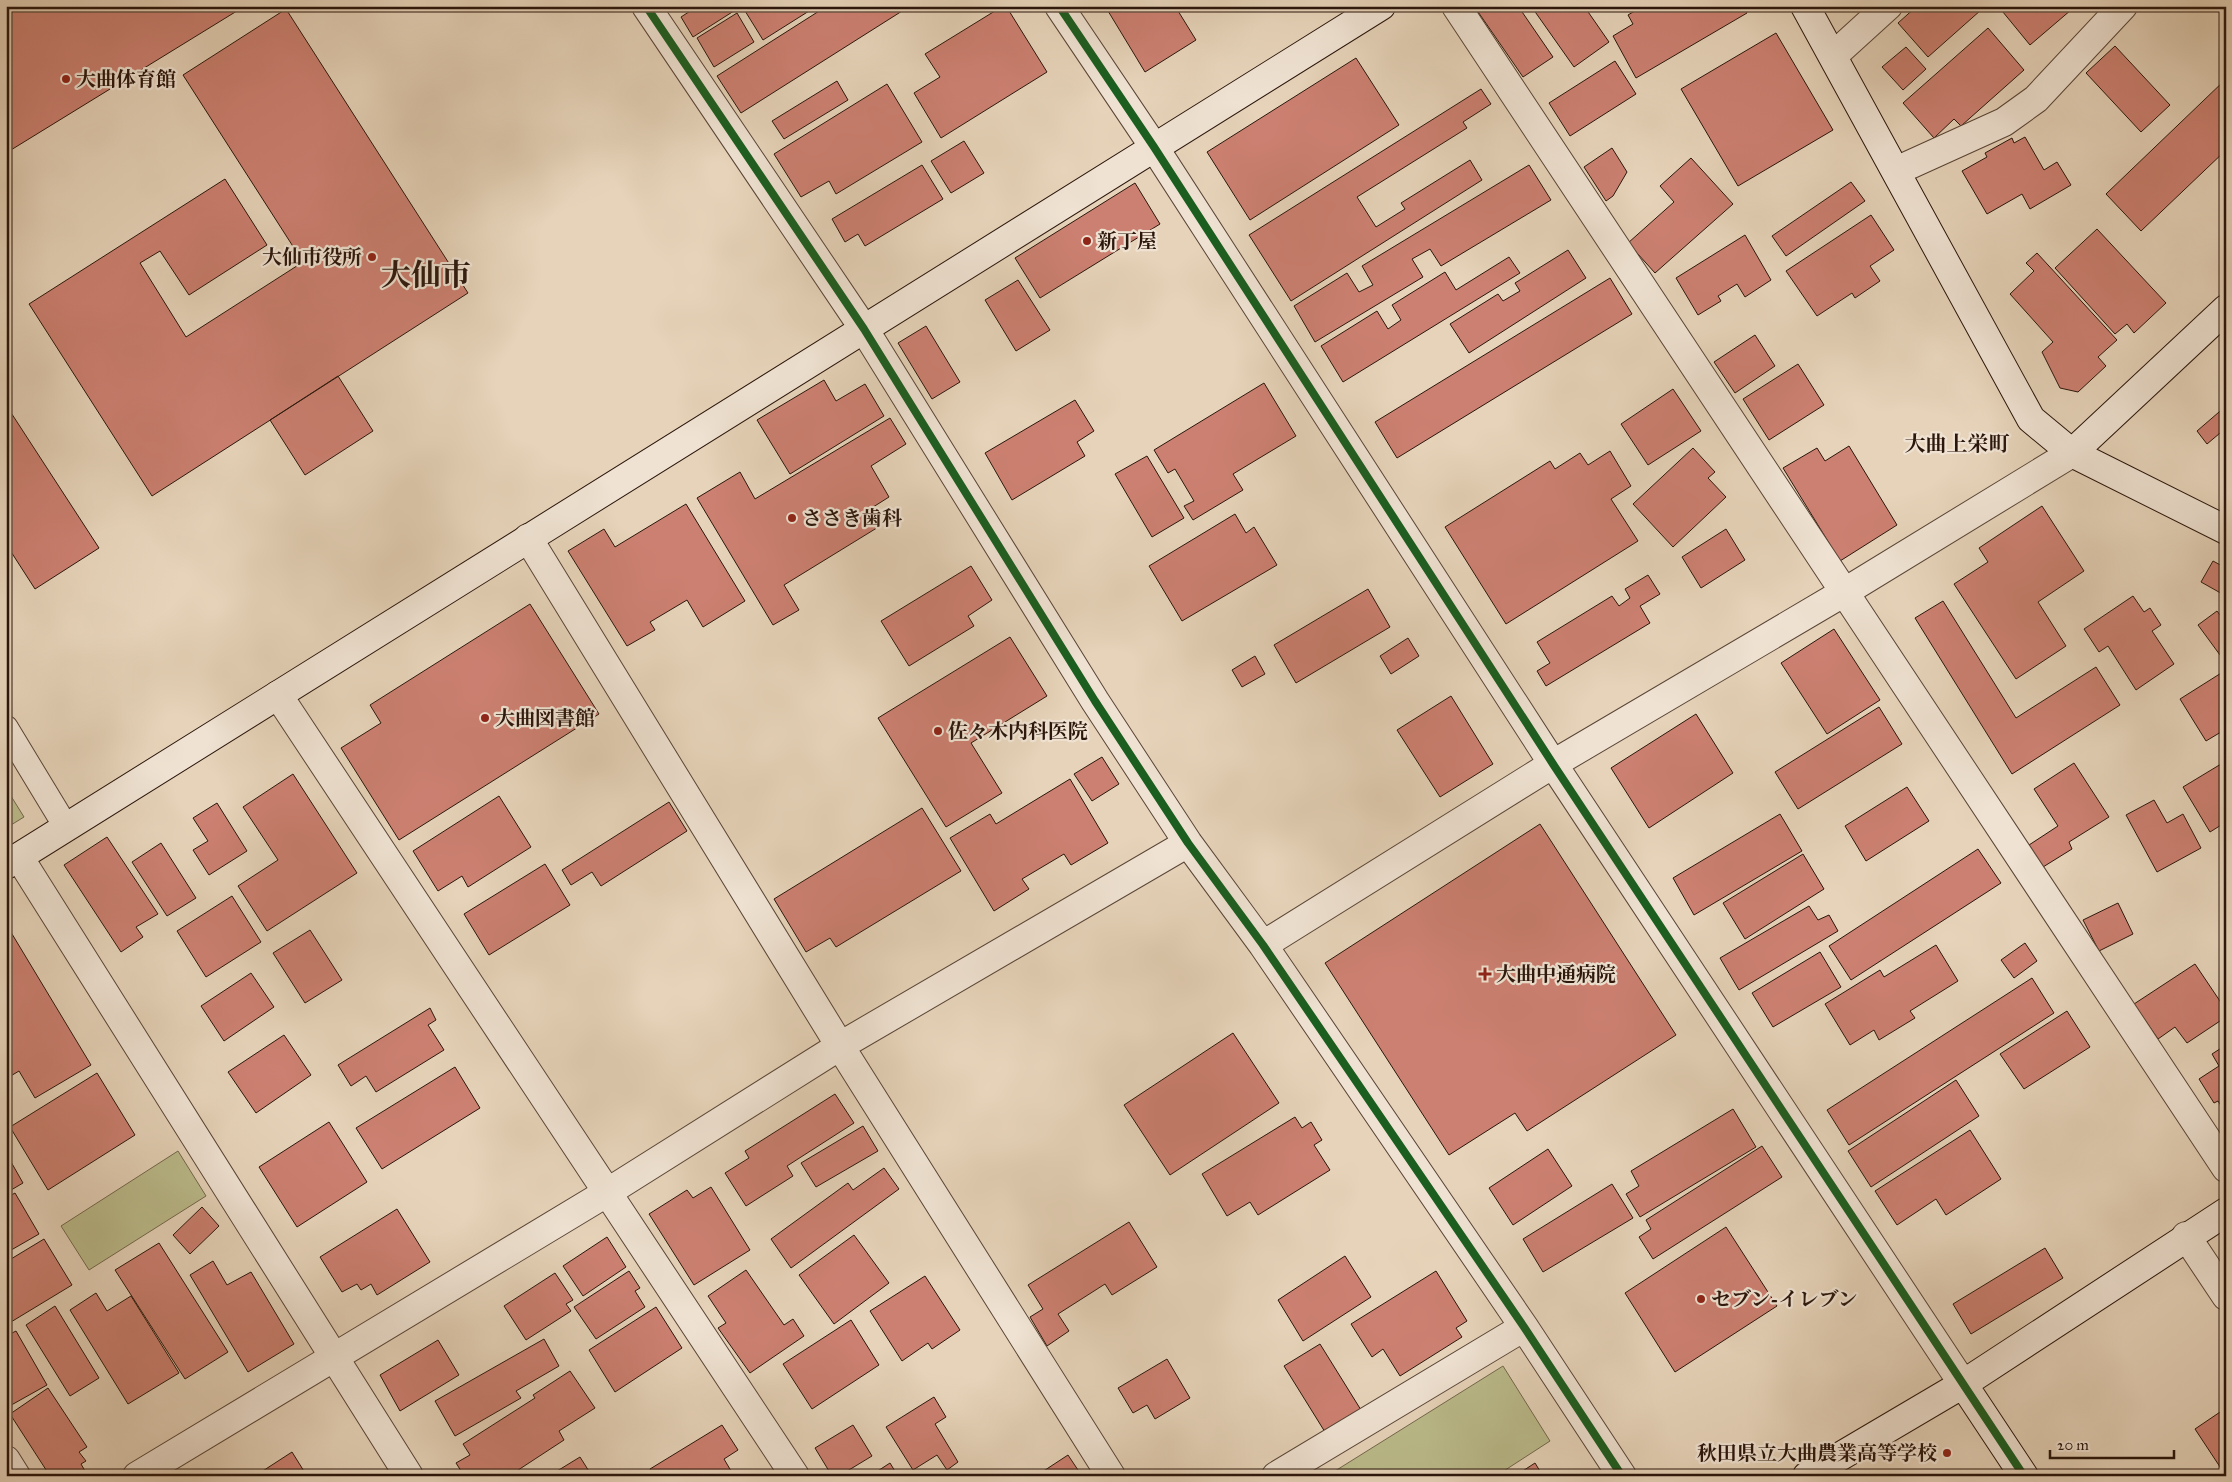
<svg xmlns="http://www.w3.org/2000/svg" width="2232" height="1482" font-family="'IM FELL Great Primer','Noto Serif JP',serif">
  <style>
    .green { fill: #bbbb8b; stroke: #73684c }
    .building { fill: #cc8071; stroke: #2b160c }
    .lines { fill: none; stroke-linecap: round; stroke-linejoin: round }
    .lane-casing { stroke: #5a4537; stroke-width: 26 }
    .street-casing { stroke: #5a4537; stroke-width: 30 }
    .secondary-casing { stroke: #2b160c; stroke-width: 30 }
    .lane { stroke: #efe2d2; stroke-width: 24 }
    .street { stroke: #efe2d2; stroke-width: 28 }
    .secondary { stroke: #efe2d2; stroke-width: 28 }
    .cycleway-casing { stroke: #efe2d2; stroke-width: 11 }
    .cycleway { stroke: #1b5e20; stroke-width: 8 }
    .poi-dot { fill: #8f2418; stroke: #efe2d2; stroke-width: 2 }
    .labels { text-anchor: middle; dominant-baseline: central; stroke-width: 4.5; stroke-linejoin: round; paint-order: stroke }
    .poi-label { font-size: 20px; font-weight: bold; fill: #2b160c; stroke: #efe2d2; text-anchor: start }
    .neighbourhood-label { font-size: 21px; font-weight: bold; fill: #2b160c; stroke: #efe2d2 }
    .town-label { font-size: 30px; font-weight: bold; fill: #2b160c; stroke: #efe2d2 }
  </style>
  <rect width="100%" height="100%" fill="#e6d3b9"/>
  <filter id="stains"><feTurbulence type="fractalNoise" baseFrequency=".004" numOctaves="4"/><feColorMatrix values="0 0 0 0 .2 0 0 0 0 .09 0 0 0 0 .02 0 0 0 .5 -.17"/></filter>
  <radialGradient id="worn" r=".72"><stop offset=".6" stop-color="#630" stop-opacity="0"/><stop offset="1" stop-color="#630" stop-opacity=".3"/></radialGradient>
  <!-- green -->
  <path class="green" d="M 6,788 L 24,817 L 6,828 Z
    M 178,1151 L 206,1196 L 89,1270 L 61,1226 Z
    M 1503,1366 L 1550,1441 L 1496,1476 L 1327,1476 Z"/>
  <!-- building -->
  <path class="building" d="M 6,6 L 245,6 L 6,153 Z
    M 698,6 L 735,6 L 737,9 L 693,37 L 681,17 Z
    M 742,6 L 817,6 L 763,40 Z
    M 827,6 L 910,6 L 741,113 L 717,76 Z
    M 1003,6 L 1006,6 L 1047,72 L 941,138 L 914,93 L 940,77 L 925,54 Z
    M 1105,6 L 1175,6 L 1196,40 L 1145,72 Z
    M 1474,6 L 1518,6 L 1553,57 L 1523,77 Z
    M 1531,6 L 1584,6 L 1609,42 L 1574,67 Z
    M 1643,6 L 1743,6 L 1747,13 L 1636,78 L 1613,36 L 1633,24 L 1628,15 Z
    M 1917,6 L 1978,6 L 1981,10 L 1928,57 L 1898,23 Z
    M 1998,6 L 2067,6 L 2071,10 L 2030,45 Z
    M 286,9 L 468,293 L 152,496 L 29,304 L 225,179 L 267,245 L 189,295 L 160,251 L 140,263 L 186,337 L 303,262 L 183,75 Z
    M 737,13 L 754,42 L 714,67 L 697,38 Z
    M 1988,28 L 2024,70 L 1961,126 L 1954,119 L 1934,138 L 1903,103 Z
    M 1776,33 L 1833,130 L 1738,186 L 1681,89 Z
    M 2115,46 L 2170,105 L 2141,132 L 2086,73 Z
    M 1906,47 L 1926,69 L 1903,90 L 1882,67 Z
    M 1356,58 L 1399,125 L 1250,220 L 1207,152 Z
    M 1615,61 L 1636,94 L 1570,136 L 1549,103 Z
    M 2226,79 L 2226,150 L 2141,231 L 2106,194 Z
    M 837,81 L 848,100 L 784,139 L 772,121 Z
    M 887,84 L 922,142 L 836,194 L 829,181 L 801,197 L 774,154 Z
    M 1481,89 L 1491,104 L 1463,122 L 1467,128 L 1357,197 L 1376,227 L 1405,209 L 1401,203 L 1470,160 L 1482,180 L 1291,301 L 1249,235 Z
    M 2025,137 L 2044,170 L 2057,162 L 2071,185 L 2030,209 L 2022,194 L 1987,214 L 1962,171 L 1987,157 L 1985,153 L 2012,138 L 2014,143 Z
    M 964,141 L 984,173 L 951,193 L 931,161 Z
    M 1612,148 L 1627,172 L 1613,196 L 1606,201 L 1584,167 Z
    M 1691,158 L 1733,204 L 1655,273 L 1628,243 L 1674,202 L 1660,186 Z
    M 922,165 L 943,199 L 865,246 L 858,234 L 845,242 L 832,219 Z
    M 1529,165 L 1551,200 L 1441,266 L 1430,249 L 1412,259 L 1423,277 L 1315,342 L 1294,306 L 1347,273 L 1359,292 L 1373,285 L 1362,266 Z
    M 1851,182 L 1865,201 L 1786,256 L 1772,236 Z
    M 1135,183 L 1160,224 L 1040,298 L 1015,258 Z
    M 1871,215 L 1894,250 L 1870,266 L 1880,281 L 1855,298 L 1852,293 L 1817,316 L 1786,271 Z
    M 2097,229 L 2166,303 L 2134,333 L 2127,324 L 2115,334 L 2055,268 Z
    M 1745,235 L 1771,280 L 1745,297 L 1737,284 L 1718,296 L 1721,301 L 1698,315 L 1676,278 Z
    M 1568,250 L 1586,278 L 1469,353 L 1450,324 L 1498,294 L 1503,301 L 1520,291 L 1515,283 Z
    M 2037,253 L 2117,340 L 2098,357 L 2106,366 L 2078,392 L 2060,388 L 2042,352 L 2053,342 L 2010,294 L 2034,271 L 2026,263 Z
    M 1509,257 L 1520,273 L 1343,382 L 1321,346 L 1377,311 L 1388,329 L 1401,320 L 1392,305 L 1445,272 L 1456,290 Z
    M 1610,278 L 1632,314 L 1397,458 L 1375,422 Z
    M 1018,280 L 1050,330 L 1016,351 L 985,300 Z
    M 926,326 L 960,382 L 932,399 L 898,343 Z
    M 1755,335 L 1775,366 L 1735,393 L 1714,362 Z
    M 1798,364 L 1824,405 L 1769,440 L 1743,399 Z
    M 338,376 L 373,431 L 305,475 L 270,420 Z
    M 824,380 L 836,401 L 865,384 L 884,416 L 790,474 L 757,420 Z
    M 1264,383 L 1296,436 L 1233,474 L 1243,490 L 1193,520 L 1184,506 L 1194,501 L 1175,469 L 1168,473 L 1154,450 Z
    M 1673,389 L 1701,431 L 1648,465 L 1621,424 Z
    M 1075,400 L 1094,431 L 1077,442 L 1085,456 L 1012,500 L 985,453 Z
    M 6,405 L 99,548 L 35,589 L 6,544 Z
    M 2226,406 L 2226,428 L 2207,444 L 2197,431 Z
    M 890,418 L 906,444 L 871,466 L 889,497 L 870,509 L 880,526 L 784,585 L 799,610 L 773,625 L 697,498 L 740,472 L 755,499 Z
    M 1849,446 L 1897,525 L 1840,561 L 1783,468 L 1817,448 L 1825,461 Z
    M 1693,448 L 1715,472 L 1708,478 L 1726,497 L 1673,547 L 1633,504 Z
    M 1610,451 L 1631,486 L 1611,499 L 1638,541 L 1506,624 L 1445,527 L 1550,461 L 1555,469 L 1580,453 L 1588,465 Z
    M 1147,456 L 1184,518 L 1152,537 L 1115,474 Z
    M 686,504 L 745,601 L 703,627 L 687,600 L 650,622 L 655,630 L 627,646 L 568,551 L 604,529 L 615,547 Z
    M 2042,506 L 2084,571 L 2038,602 L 2066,646 L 2016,679 L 1954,584 L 1988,562 L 1979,548 Z
    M 1235,514 L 1246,533 L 1254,527 L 1277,565 L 1182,621 L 1149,566 Z
    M 1726,529 L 1745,560 L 1701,588 L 1682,557 Z
    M 2213,561 L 2226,568 L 2226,596 L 2201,582 Z
    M 971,566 L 992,600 L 968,616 L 974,626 L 909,666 L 881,621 Z
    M 1648,575 L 1660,594 L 1640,606 L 1650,623 L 1546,686 L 1537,671 L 1550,663 L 1537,642 L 1612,596 L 1619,606 L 1630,598 L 1625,589 Z
    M 1368,589 L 1390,627 L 1296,683 L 1274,645 Z
    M 2133,596 L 2144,612 L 2150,608 L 2161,625 L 2152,631 L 2174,664 L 2136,690 L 2108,646 L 2099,652 L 2084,629 Z
    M 1943,601 L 2016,718 L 2096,667 L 2120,705 L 2012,774 L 1915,618 Z
    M 530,604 L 599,714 L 399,840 L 341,748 L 381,723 L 370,705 Z
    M 2217,611 L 2226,623 L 2226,650 L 2220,655 L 2198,625 Z
    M 1834,629 L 1880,700 L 1827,734 L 1781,663 Z
    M 1010,637 L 1047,696 L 971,743 L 1002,793 L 946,827 L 878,718 Z
    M 1408,638 L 1419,656 L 1391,674 L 1380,656 Z
    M 1255,656 L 1265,674 L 1242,687 L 1232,670 Z
    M 2226,670 L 2226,729 L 2206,741 L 2180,699 Z
    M 1451,696 L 1493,764 L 1440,797 L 1397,730 Z
    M 1879,707 L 1902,744 L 1798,809 L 1775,772 Z
    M 1696,714 L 1733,773 L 1649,828 L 1611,768 Z
    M 1102,757 L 1119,784 L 1092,801 L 1074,774 Z
    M 2226,761 L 2226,822 L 2210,832 L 2183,787 Z
    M 2074,763 L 2109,817 L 2069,842 L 2072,849 L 2043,867 L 2029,845 L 2058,826 L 2034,789 Z
    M 293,774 L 357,873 L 267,931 L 238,886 L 278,860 L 243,807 Z
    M 1070,779 L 1108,843 L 1071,865 L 1064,854 L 1022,879 L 1029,889 L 994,911 L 950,838 L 990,814 L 996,824 Z
    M 1907,787 L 1929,821 L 1866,861 L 1845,826 Z
    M 499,796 L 531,847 L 468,887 L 462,876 L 438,891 L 413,851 Z
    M 2154,800 L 2167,823 L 2183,814 L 2201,848 L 2157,872 L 2126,815 Z
    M 669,802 L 687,831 L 601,886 L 592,872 L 571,885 L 562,870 Z
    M 217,803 L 247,851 L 209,875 L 193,850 L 208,841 L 193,818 Z
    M 922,808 L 961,871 L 836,947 L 830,938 L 806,952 L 774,899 Z
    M 1780,814 L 1802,851 L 1694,915 L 1673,878 Z
    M 1540,824 L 1676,1035 L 1527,1131 L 1515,1113 L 1449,1155 L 1325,963 Z
    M 107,837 L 158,914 L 136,927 L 143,937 L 121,952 L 64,865 Z
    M 161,843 L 196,898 L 167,916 L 132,862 Z
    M 1978,849 L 2001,883 L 1851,980 L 1829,946 Z
    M 1803,854 L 1824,889 L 1745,939 L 1723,903 Z
    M 545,864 L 570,905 L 489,955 L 464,914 Z
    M 232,896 L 261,942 L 206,977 L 177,931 Z
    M 2118,903 L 2133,934 L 2099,951 L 2083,920 Z
    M 1809,906 L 1818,920 L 1829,915 L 1838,931 L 1739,990 L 1720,958 Z
    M 6,924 L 91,1065 L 35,1098 L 19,1071 L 9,1077 L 6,1075 Z
    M 310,930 L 342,980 L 305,1003 L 273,953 Z
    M 2025,943 L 2037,961 L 2014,978 L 2001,960 Z
    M 1936,945 L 1958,981 L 1910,1011 L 1915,1018 L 1879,1040 L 1874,1030 L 1850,1045 L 1825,1004 L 1880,970 L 1884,977 Z
    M 1820,952 L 1841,987 L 1773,1027 L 1752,993 Z
    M 2195,964 L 2226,1010 L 2226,1017 L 2187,1043 L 2175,1027 L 2158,1039 L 2134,1004 Z
    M 251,973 L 274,1007 L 224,1041 L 201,1006 Z
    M 2032,978 L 2054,1013 L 1849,1145 L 1827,1110 Z
    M 430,1008 L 436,1020 L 428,1025 L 444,1050 L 376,1092 L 366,1076 L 351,1086 L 338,1065 Z
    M 2067,1011 L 2090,1047 L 2024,1089 L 2000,1054 Z
    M 1233,1033 L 1279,1103 L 1170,1175 L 1124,1105 Z
    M 284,1035 L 311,1075 L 256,1113 L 228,1072 Z
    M 2226,1045 L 2226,1114 L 2218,1101 L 2214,1103 L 2199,1079 L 2219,1066 L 2212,1054 Z
    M 455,1067 L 480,1108 L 382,1169 L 356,1128 Z
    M 97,1073 L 135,1135 L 48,1190 L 10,1127 Z
    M 1956,1080 L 1979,1116 L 1871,1187 L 1848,1151 Z
    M 835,1094 L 854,1123 L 787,1166 L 793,1176 L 746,1206 L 725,1173 L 749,1158 L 745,1151 Z
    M 1733,1109 L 1756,1147 L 1640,1217 L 1626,1194 L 1639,1186 L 1631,1171 Z
    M 1295,1117 L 1302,1128 L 1311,1122 L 1322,1140 L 1314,1145 L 1330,1170 L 1258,1215 L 1250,1202 L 1227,1216 L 1202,1174 Z
    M 329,1122 L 367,1182 L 297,1227 L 259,1167 Z
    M 863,1126 L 878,1151 L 816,1187 L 801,1163 Z
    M 1970,1130 L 2001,1179 L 1946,1215 L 1936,1199 L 1897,1225 L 1875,1191 Z
    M 1762,1146 L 1782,1177 L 1653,1259 L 1639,1237 L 1651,1229 L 1646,1220 Z
    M 1548,1149 L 1572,1186 L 1513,1225 L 1489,1188 Z
    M 6,1153 L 23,1183 L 6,1193 Z
    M 884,1168 L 899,1189 L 791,1268 L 771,1239 L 848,1183 L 853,1190 Z
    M 1612,1184 L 1633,1218 L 1543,1272 L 1523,1239 Z
    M 711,1187 L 750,1250 L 694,1285 L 649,1214 L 687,1190 L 693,1198 Z
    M 15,1193 L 39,1234 L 6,1253 L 6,1198 Z
    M 202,1207 L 219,1226 L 190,1254 L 173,1235 Z
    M 397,1209 L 430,1262 L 377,1295 L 371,1284 L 361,1290 L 357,1284 L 342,1292 L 320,1257 Z
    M 1129,1222 L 1157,1267 L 1112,1295 L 1105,1284 L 1058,1314 L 1069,1331 L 1047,1346 L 1030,1317 L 1043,1309 L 1028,1285 Z
    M 1726,1227 L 1777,1306 L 1675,1372 L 1625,1293 Z
    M 854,1235 L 889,1283 L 834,1324 L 799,1275 Z
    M 607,1237 L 626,1267 L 583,1296 L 563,1266 Z
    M 44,1239 L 72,1285 L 6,1325 L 6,1262 Z
    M 159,1243 L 228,1352 L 185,1379 L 115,1270 Z
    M 2045,1248 L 2063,1278 L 1971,1334 L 1953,1304 Z
    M 1345,1256 L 1371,1297 L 1303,1341 L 1278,1300 Z
    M 213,1261 L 227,1285 L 251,1272 L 294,1344 L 248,1372 L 190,1275 Z
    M 746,1270 L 784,1325 L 793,1319 L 804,1336 L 750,1373 L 718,1328 L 726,1323 L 708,1296 Z
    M 629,1271 L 640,1288 L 635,1291 L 645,1307 L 596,1339 L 574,1307 Z
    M 1436,1271 L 1467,1321 L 1456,1328 L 1462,1337 L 1400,1376 L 1383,1349 L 1372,1357 L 1351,1324 Z
    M 555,1273 L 573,1300 L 566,1304 L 571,1311 L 526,1340 L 504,1306 Z
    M 925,1276 L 960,1330 L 932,1349 L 928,1343 L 902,1361 L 870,1311 Z
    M 96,1293 L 107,1311 L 131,1296 L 179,1373 L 128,1404 L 70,1310 Z
    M 55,1306 L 99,1378 L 70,1396 L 26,1325 Z
    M 656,1307 L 682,1348 L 615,1392 L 589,1350 Z
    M 851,1320 L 879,1365 L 812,1409 L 783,1364 Z
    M 16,1331 L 47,1385 L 6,1408 L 6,1336 Z
    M 544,1339 L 559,1366 L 516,1391 L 521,1398 L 455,1436 L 435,1401 Z
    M 438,1340 L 459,1375 L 400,1411 L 380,1375 Z
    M 1320,1344 L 1361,1410 L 1325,1432 L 1284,1366 Z
    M 1167,1359 L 1190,1398 L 1155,1419 L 1147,1405 L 1133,1413 L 1118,1388 Z
    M 570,1371 L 595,1408 L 559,1431 L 564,1440 L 509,1476 L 462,1476 L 463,1474 L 456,1463 L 470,1455 L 463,1444 L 535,1398 L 533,1395 Z
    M 48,1388 L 87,1447 L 79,1452 L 86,1461 L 81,1464 L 88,1476 L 50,1476 L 10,1414 Z
    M 934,1397 L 946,1417 L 935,1424 L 958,1462 L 947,1470 L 937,1455 L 913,1470 L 886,1427 Z
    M 2226,1408 L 2226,1476 L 2195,1429 Z
    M 722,1425 L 738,1450 L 724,1459 L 734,1476 L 654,1476 L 650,1469 Z
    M 853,1425 L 872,1456 L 839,1476 L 832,1476 L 815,1448 Z
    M 292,1452 L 307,1476 L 255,1476 Z
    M 1068,1455 L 1082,1476 L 1036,1476 Z
    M 580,1457 L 592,1476 L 549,1476 Z
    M 890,1463 L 898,1476 L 870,1476 Z
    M 1535,1463 L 1543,1476 L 1515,1476 Z
    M 234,1471 L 237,1476 L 226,1476 Z"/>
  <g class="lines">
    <!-- lane casing -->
    <g class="lane-casing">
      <path id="lane" d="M 6,728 L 66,827"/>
    </g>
    <!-- street casing -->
    <g class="street-casing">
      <path id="street" d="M 646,6 L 864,329 L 1095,701 L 1188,843 L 1263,945 L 1524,1327 L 1622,1476
        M 1059,6 L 1154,147 L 1553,764 L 1963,1384
        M 1456,6 L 2226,1168
        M 1833,56 L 1888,6
        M 1896,171 L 2004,122 L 2036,99 L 2123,6
        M 528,538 L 840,1046 L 1111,1476
        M 278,695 L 795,1476
        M 19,857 L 409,1476
        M 1263,945 L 1553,764 L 1843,593 L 2072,453
        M 2186,1236 L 2226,1296
        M 6,1460 L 16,1476
        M 137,1476 L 608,1192 L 840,1046 L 1188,843
        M 1276,1476 L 1524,1327"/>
    </g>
    <!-- secondary casing -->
    <g class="secondary-casing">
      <path id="secondary" d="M 1805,6 L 2031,419 L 2072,453 L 2226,530
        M 2072,453 L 2226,309
        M 6,865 L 1381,6
        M 1963,1384 L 2024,1476
        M 1807,1476 L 1963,1384 L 2226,1212"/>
    </g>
    <!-- lane -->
    <use href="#lane" class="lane"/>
    <!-- street -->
    <use href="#street" class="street"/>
    <!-- secondary -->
    <use href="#secondary" class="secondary"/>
    <!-- cycleway casing -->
    <g class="cycleway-casing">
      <path id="cycleway" d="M 646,6 L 864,329 L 1095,701 L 1188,843 L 1263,945 L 1524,1327 L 1622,1476
        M 1059,6 L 1154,147 L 1553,764 L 2024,1476"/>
    </g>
    <!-- cycleway -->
    <use href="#cycleway" class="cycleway"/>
  </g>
  <!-- markers -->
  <g class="poi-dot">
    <circle cx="66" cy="79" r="5"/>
    <circle cx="1087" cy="241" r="5"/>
    <circle cx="372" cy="257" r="5"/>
    <circle cx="792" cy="518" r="5"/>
    <circle cx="485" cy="718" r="5"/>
    <circle cx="938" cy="731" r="5"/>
    <path d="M1482.5 966.5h5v5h5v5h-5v5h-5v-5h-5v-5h5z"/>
    <circle cx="1701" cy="1299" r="5"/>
    <circle cx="1947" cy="1453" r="5"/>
  </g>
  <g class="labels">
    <!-- poi labels -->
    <g class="poi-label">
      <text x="76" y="79">大曲体育館</text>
      <text x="1097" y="241">新丁屋</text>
      <text x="362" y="257" text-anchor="end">大仙市役所</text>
      <text x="802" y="518">ささき歯科</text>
      <text x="495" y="718">大曲図書館</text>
      <text x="948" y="731">佐々木内科医院</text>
      <text x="1496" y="974">大曲中通病院</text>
      <text x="1711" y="1299">セブン-イレブン</text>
      <text x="1937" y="1453" text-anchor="end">秋田県立大曲農業高等学校</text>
    </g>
    <!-- neighbourhood labels -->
    <g class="neighbourhood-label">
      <text x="1957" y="444">大曲上栄町</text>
    </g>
    <!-- town labels -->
    <g class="town-label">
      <text x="426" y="275">大仙市</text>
    </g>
  </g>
  <!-- margin -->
  <rect width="2232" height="1482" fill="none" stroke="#e6d3b9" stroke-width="25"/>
  <rect x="8" y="8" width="2217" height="1467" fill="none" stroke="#2b160c" stroke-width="2.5"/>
  <rect x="12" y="12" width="2207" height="1457" fill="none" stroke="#2b160c"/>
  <!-- scale -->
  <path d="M2050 1450v8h124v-8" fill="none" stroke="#2b160c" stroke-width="2.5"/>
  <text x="2057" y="1450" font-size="15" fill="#2b160c" stroke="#efe2d2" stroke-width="4" paint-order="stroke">20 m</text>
  <rect width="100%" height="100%" filter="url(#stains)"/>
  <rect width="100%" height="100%" fill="url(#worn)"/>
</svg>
